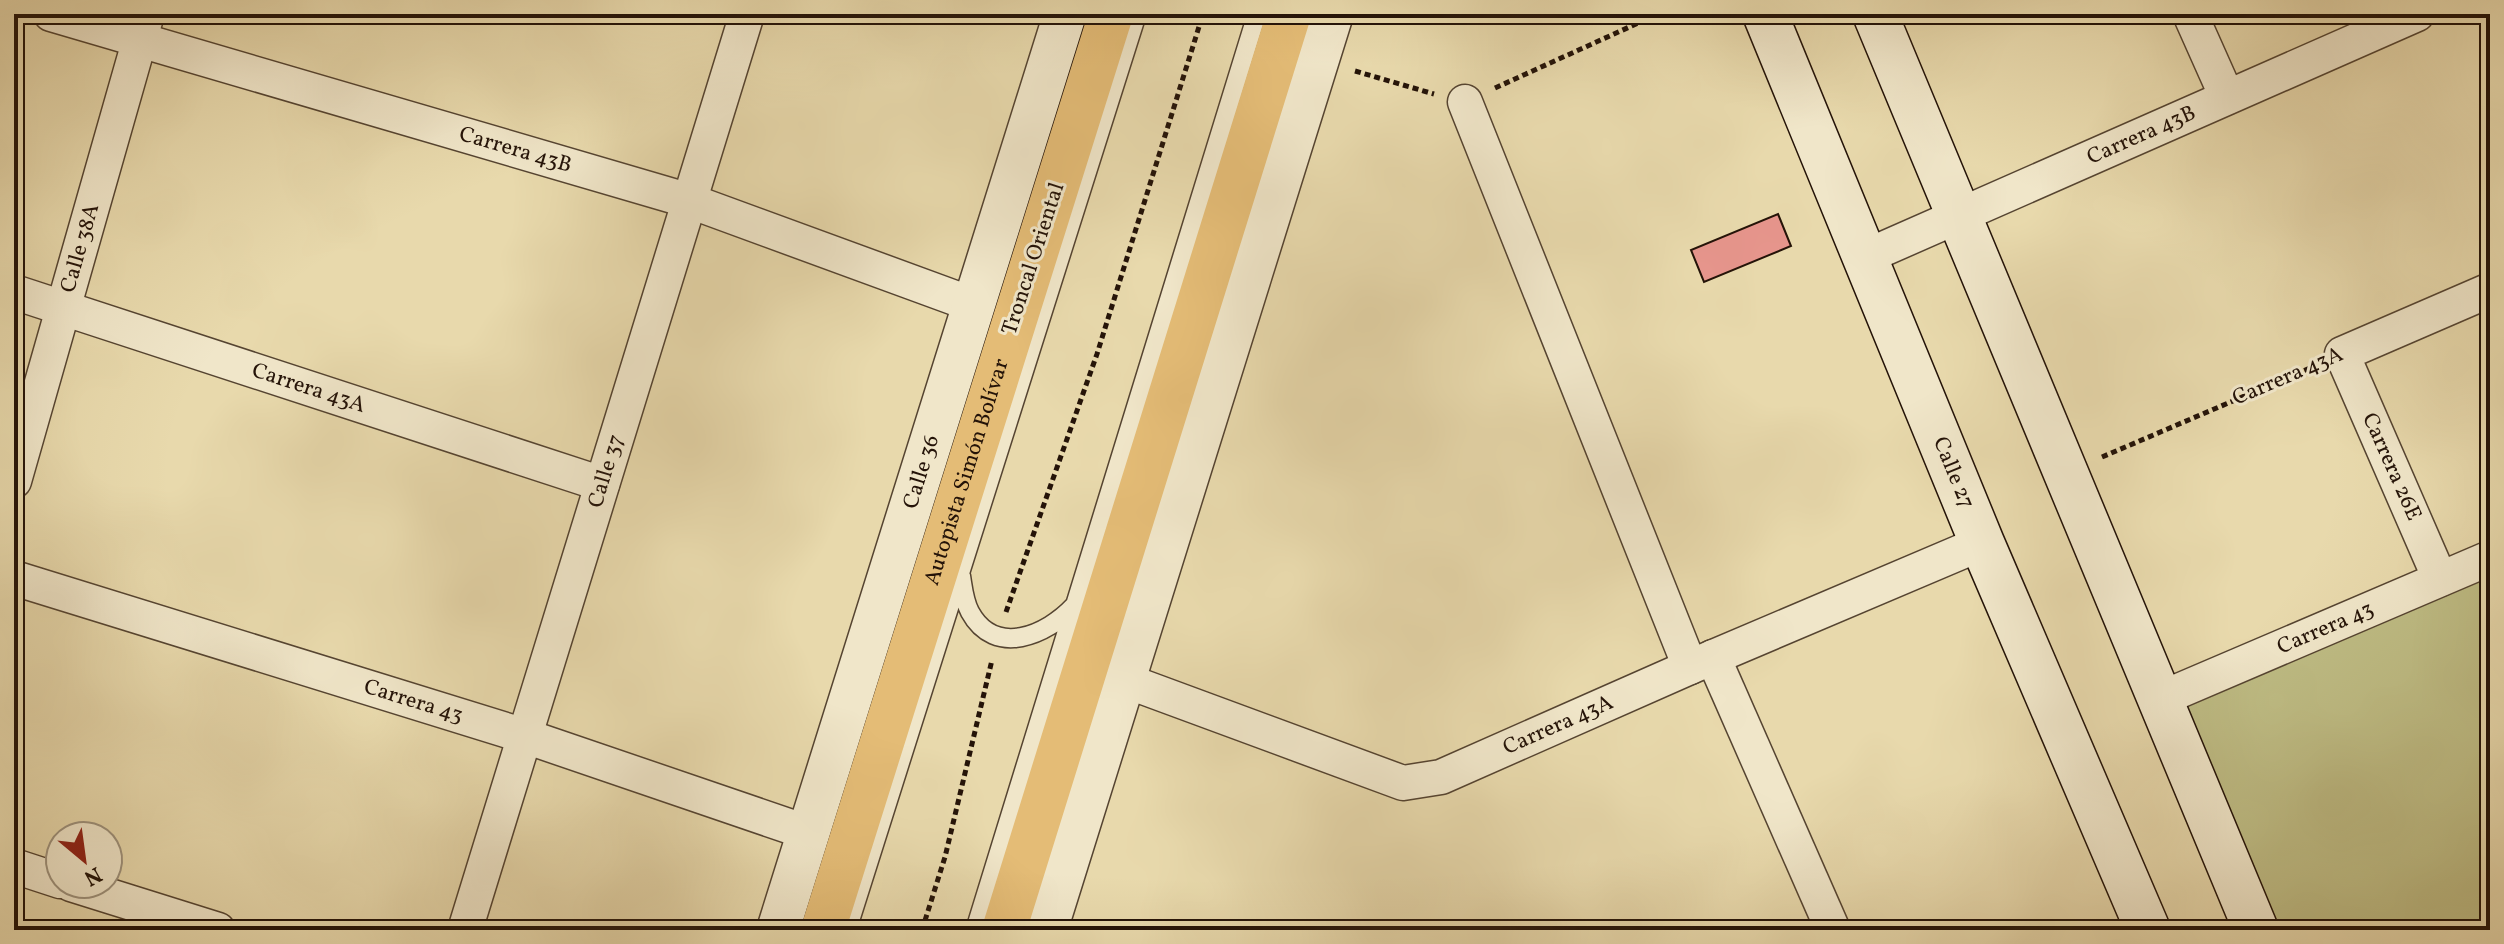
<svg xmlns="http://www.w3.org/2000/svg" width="2504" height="944" font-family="Vollkorn,serif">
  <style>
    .green { fill: #bebc84; stroke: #716846; stroke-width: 2 }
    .building { fill: #e6958c; stroke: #241308; stroke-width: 2 }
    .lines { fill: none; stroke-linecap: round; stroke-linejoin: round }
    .service-casing { stroke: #554431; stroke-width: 21 }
    .minor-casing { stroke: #554431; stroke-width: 37 }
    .tertiary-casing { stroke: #554431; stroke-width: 45 }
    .secondary-casing { stroke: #241308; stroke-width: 47 }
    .trunk-casing { stroke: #241308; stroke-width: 47 }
    .path { stroke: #241308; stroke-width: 5; stroke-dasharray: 6 4; stroke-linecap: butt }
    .service { stroke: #f0e6c9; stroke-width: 18 }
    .minor { stroke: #f0e6c9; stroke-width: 34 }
    .tertiary { stroke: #f0e6c9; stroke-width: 42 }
    .secondary { stroke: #f0e6c9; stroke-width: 44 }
    .trunk { stroke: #e4bc76; stroke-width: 44 }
    .labels { text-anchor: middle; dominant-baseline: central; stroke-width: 6; stroke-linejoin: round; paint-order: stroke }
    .street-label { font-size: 22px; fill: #241308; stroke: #f0e6c9 }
  </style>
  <rect width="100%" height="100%" fill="#e8d9ac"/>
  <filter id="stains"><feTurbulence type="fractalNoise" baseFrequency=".0025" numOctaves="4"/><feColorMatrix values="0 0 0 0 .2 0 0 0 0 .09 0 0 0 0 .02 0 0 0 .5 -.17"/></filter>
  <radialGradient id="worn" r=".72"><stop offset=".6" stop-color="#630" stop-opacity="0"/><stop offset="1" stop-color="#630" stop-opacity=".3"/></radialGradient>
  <!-- green -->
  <path class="green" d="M 2490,558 L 2490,930 L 2256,930 L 2180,690 Z"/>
  <!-- building -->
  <path class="building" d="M 1778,214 L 1791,246 L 1704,282 L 1691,250 Z"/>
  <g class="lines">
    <!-- service casing -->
    <g class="service-casing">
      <path id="service" d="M 961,576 C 963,588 964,601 970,612 C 995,658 1047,635 1074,606
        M 847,930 L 1137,14
        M 975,930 L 1257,14"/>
    </g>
    <!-- minor casing -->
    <g class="minor-casing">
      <g id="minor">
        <path id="s1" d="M 51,14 L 690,201 L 974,305"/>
        <path d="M 2190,14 L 2227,97"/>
        <path d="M 1465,102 L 1690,667"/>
        <path id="s2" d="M 1865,257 L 2417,14"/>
        <path id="s3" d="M 14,292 L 602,484"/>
        <path id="s4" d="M 14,481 L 147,14"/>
        <path id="s5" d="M 14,578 L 525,736 L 809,833"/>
        <path d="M 2440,579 L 2342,354 L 2490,290"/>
        <path d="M 1713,657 L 1833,930"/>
        <path id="s6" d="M 1124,680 L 1403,783 L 1441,777 L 1690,667 L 1982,543"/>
        <path id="s7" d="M 2160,699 L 2490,558"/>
        <path d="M 14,866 L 60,881"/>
        <path d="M 71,884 L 218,930"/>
        <path id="s8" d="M 465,930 L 747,14"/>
      </g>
    </g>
    <!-- tertiary casing -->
    <g class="tertiary-casing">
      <g id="tertiary">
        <path id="s9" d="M 778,930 L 1065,14"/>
        <path d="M 1046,930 L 1332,14"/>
      </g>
    </g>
    <!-- secondary casing -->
    <g class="secondary-casing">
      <g id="secondary">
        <path id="s10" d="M 1765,14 L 1982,543 L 2148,930"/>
        <path d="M 1875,14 L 2256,930"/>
      </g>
    </g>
    <!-- trunk casing -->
    <g class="trunk-casing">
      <g id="trunk">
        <path id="s11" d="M 823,930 L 1111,14"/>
        <path d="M 1004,930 L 1289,14"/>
      </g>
    </g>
    <!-- path -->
    <path class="path" d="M 1355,71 L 1434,94
      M 1495,88 L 1658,14
      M 2102,457 L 2310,368
      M 1006,612 L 1097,354 L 1203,14
      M 922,930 L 945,857 L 992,660"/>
    <!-- service -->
    <use href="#service" class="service"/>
    <!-- minor -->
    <use href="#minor" class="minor"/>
    <!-- tertiary -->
    <use href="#tertiary" class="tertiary"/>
    <!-- secondary -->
    <use href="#secondary" class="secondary"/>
    <!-- trunk -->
    <use href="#trunk" class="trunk"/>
  </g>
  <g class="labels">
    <!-- street labels -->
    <g class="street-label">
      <text stroke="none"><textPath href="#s2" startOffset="302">Carrera 43B</textPath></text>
      <text stroke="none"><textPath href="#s1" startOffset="484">Carrera 43B</textPath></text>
      <text stroke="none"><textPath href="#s4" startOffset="242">Calle 38A</textPath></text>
      <text transform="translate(1034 259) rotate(-72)">Troncal Oriental</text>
      <text transform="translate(2288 377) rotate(-23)">Carrera 43A</text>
      <text stroke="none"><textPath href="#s3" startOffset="310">Carrera 43A</textPath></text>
      <text transform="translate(2391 467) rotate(66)">Carrera 26E</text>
      <text stroke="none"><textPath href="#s8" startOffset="480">Calle 37</textPath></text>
      <text stroke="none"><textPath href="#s9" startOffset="480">Calle 36</textPath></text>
      <text stroke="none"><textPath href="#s11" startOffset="480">Autopista Simón Bolívar</textPath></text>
      <text stroke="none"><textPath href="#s10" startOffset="496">Calle 27</textPath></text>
      <text stroke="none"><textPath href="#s7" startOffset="180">Carrera 43</textPath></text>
      <text stroke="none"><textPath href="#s5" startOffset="418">Carrera 43</textPath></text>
      <text stroke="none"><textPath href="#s6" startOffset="464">Carrera 43A</textPath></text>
    </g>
  </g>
  <!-- margin -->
  <rect width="2504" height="944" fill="none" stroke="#e8d9ac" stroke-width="48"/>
  <rect x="16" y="16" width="2472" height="912" fill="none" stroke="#241308" stroke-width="4"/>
  <rect x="24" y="24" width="2456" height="896" fill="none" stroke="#241308" stroke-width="2"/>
  <!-- north arrow -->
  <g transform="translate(84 860) rotate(151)"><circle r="38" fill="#f0e6c9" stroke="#9e927c" stroke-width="2"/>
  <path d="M0-6L14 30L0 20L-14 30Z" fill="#8f2418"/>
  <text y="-12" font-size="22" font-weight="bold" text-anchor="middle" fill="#241308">N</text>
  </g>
  <rect width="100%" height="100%" filter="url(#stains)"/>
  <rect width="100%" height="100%" fill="url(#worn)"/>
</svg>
